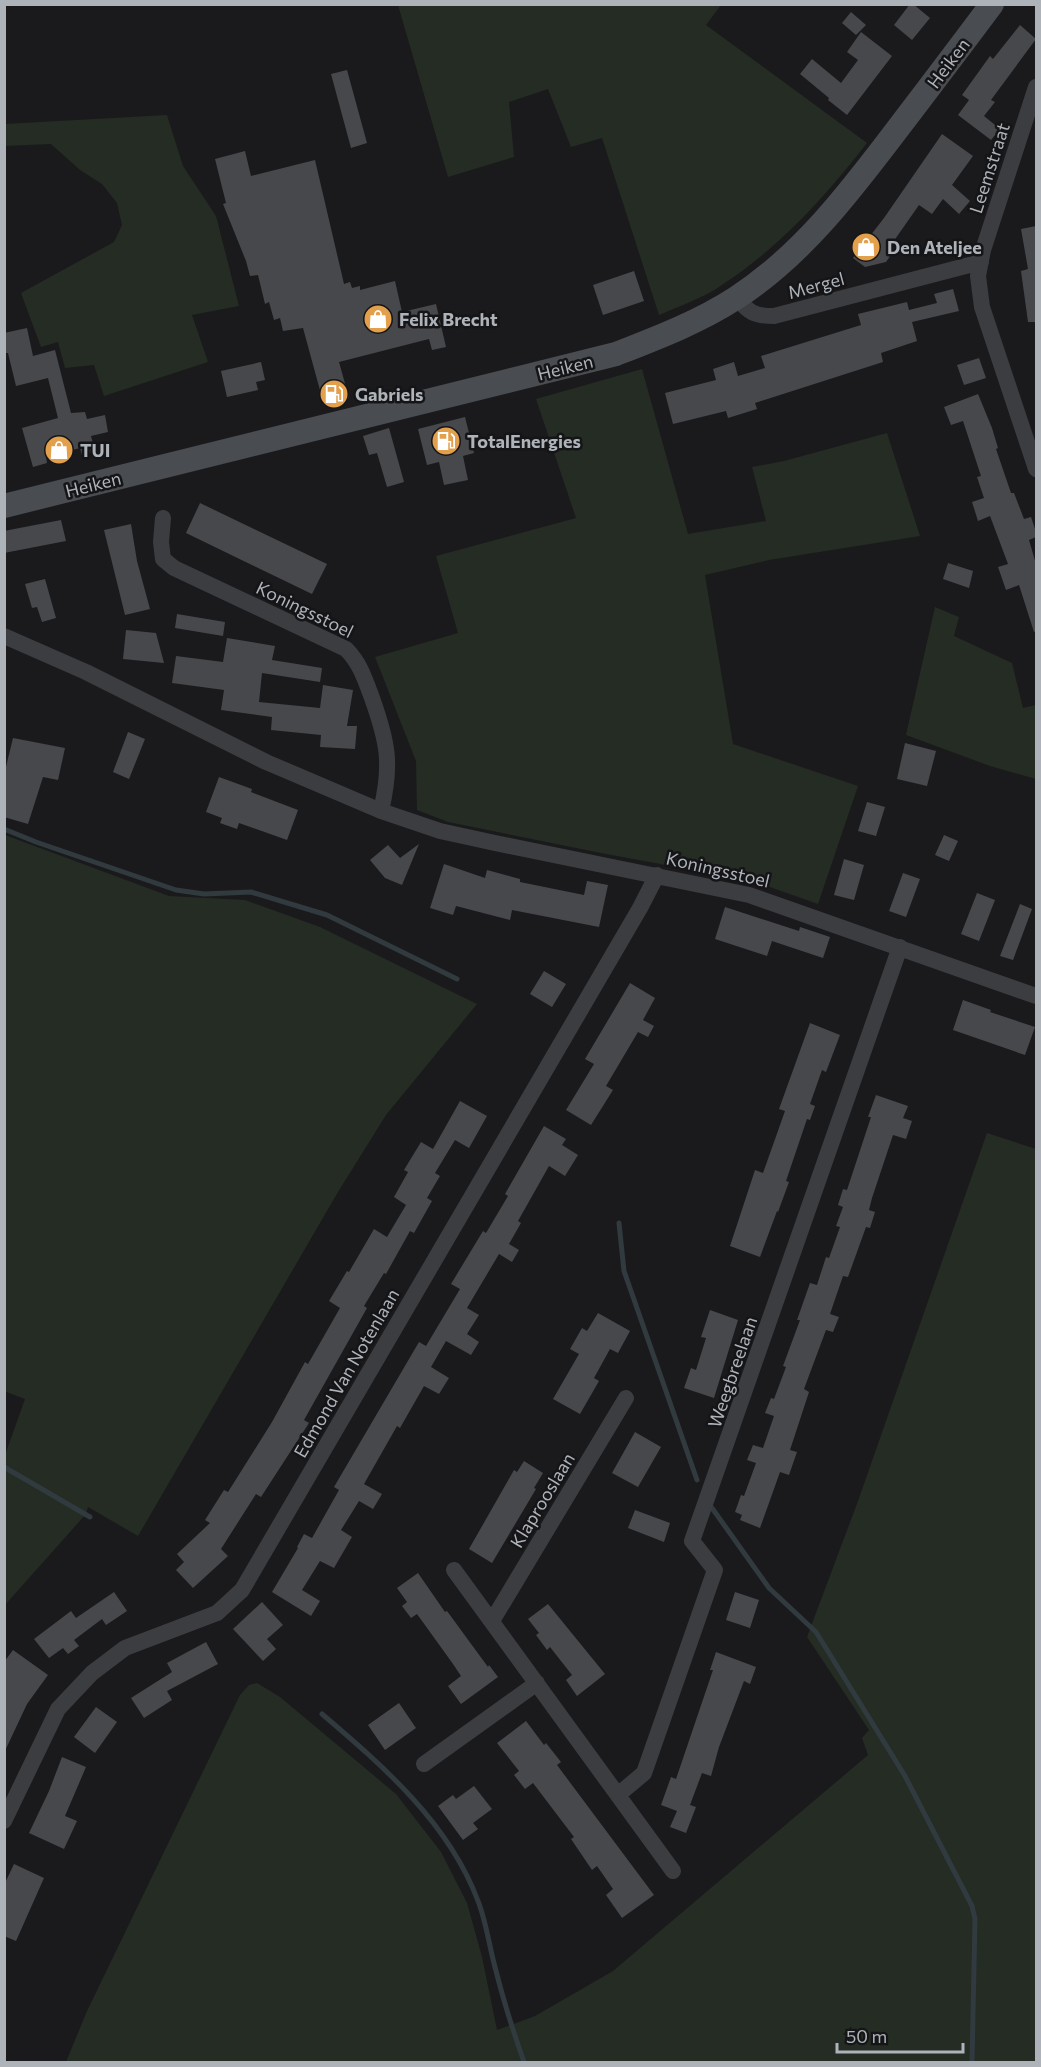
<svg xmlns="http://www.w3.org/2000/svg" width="1041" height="2067" font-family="Commissioner,sans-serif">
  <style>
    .green { fill: #242c24 }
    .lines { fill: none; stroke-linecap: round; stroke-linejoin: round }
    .stream { stroke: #313a3f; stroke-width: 5 }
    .building { fill: #47484c }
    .minor { stroke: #3b3d41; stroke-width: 16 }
    .secondary { stroke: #494c50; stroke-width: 24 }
    .labels { text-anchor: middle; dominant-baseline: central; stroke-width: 5; stroke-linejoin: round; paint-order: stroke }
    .street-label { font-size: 18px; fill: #aeb3ba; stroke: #151517 }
    .poi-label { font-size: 18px; font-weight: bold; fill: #aeb3ba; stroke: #151517; text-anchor: start }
  </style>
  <rect width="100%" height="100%" fill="#1a1a1c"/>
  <!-- green -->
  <path class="green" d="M 398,5 L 721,5 L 706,25 L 867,143 C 824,198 781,246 722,285 C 703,298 680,306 659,315 L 602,138 L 571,147 L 548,89 L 509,102 L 514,157 L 448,177 Z
    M 167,115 L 183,166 L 216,216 L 239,306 L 192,315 L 208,362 L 104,396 L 94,365 L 65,368 L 58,342 L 41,347 L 21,293 L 114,242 L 122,225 L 117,203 L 102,184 L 80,170 L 51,144 L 5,146 L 5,124 Z
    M 642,369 L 688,534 L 766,521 L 752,467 L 784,461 L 887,433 L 920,536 L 769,560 L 705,575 L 733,744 L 858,786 L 818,904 L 753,881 L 606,854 L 448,822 L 417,810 L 416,761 L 375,657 L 458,633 L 436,556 L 576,518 L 536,399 Z
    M 935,607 L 959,617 L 954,636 L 1012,663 L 1023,708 L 1036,705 L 1036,779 L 990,766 L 906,735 Z
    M 5,835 L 169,896 L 245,900 L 320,927 L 477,1004 L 386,1115 L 338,1192 L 138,1536 L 88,1507 L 86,1514 L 5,1605 L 5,1455 L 25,1399 L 4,1391 Z
    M 987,1133 L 1036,1149 L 1036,2062 L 66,2062 L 87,2011 L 240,1695 L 249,1685 L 257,1683 L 280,1697 L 396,1794 L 441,1852 L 467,1903 L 482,1957 L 497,2030 L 535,2016 L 613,1971 L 868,1755 L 862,1738 L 869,1730 L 807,1637 L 858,1501 Z"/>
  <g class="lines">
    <!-- stream -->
    <path class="stream" d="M 4,829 L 36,842 L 176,890 L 204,894 L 251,892 L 327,915 L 457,979
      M 619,1223 L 624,1271 L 697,1480
      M 4,1467 L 90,1517
      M 712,1508 L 769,1588 L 816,1632 L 905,1776 L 972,1906 L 975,1919 L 972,2062
      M 322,1714 C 383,1766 449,1823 478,1901 C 486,1921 489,1945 495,1967 C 503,1999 513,2031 524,2062"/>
  </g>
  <!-- building -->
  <path class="building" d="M 910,4 L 913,4 L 930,18 L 912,40 L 894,25 Z
    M 851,12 L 866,25 L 856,35 L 842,23 Z
    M 1020,25 L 1036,39 L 991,100 L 995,102 L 984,116 L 1000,129 L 991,140 L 958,115 L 969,100 L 962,95 L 990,56 L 993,59 Z
    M 861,32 L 892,56 L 847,115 L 828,100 L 829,98 L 800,74 L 812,59 L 841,83 L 858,60 L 847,52 Z
    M 347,70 L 367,143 L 351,148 L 331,74 Z
    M 942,134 L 973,156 L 952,185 L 970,201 L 959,214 L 943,199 L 932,214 L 919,205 L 891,245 L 895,249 L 886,262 L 865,267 L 853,258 L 884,218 Z
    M 245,151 L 251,176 L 315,160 L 344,284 L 350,282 L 352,288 L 360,286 L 360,290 L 395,281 L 402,312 L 436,304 L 446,347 L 432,350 L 429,339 L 339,362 L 349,398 L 324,405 L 303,328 L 283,331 L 280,318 L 274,320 L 269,302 L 265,304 L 258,275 L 250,276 L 246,261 L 223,204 L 226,203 L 215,159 Z
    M 1036,226 L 1036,322 L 1028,322 L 1021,271 L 1028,269 L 1021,229 Z
    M 634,271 L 644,301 L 603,315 L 593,285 Z
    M 953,289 L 959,311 L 912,322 L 917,341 L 881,353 L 883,362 L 755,403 L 757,409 L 728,418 L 726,411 L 673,424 L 665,393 L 716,380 L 713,369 L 734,362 L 738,376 L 765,368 L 761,356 L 861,325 L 858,314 L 907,302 L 909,310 L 937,303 L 934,294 Z
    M 27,328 L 33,356 L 55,350 L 71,413 L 85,412 L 87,419 L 105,415 L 108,432 L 91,436 L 95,451 L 82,455 L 80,448 L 46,457 L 47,463 L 33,467 L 22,428 L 58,418 L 48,378 L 16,386 L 8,353 L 4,353 L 4,333 Z
    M 979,358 L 986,378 L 964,385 L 957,365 Z
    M 261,362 L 265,380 L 256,382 L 258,390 L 227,397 L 221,371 Z
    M 978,394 L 992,428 L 998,448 L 996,449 L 1011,493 L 1014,493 L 1024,519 L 1031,517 L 1036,532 L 1036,537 L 1029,540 L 1036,564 L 1036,631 L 1034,632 L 1019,585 L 1006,590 L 998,567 L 1008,564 L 990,516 L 978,521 L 972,502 L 984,498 L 977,477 L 981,476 L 963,421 L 951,425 L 944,407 Z
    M 465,417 L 474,453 L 463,456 L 468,480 L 444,485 L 439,462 L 427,465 L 418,429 Z
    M 389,428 L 404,482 L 387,487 L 377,453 L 369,455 L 363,436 Z
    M 200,503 L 327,564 L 312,594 L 186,533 Z
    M 61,520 L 66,541 L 4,553 L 4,531 Z
    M 131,524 L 137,561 L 150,609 L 125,615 L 104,530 Z
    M 948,563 L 973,571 L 969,588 L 943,579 Z
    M 45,579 L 56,618 L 42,622 L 37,607 L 32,608 L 25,584 Z
    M 177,614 L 225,622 L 223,636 L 175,628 Z
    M 126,630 L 156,633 L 164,663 L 123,659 Z
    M 227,638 L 275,646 L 272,660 L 322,668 L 320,682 L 262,673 L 259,702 L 320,708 L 323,685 L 353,690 L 347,726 L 357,726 L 355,749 L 320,747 L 321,735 L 271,730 L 272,717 L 221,710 L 224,690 L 172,683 L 176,656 L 223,662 Z
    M 128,732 L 145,739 L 129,779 L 113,772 Z
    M 13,738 L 65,748 L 58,780 L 43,777 L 28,824 L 4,817 L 4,775 Z
    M 905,743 L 936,751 L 927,786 L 897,779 Z
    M 219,777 L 252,789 L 251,792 L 298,810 L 287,840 L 239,823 L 237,829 L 220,823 L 222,818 L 206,812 Z
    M 867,802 L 885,807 L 876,836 L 858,831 Z
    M 944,835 L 958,841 L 949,861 L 935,855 Z
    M 419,844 L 402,885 L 385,878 L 370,860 L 388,845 L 400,858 Z
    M 844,859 L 864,865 L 854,900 L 834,895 Z
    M 444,864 L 485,878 L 487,870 L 520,879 L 520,882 L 584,895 L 587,881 L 608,885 L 599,927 L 512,910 L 510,920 L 456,906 L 453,915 L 430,908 Z
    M 903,873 L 920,879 L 906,917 L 889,911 Z
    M 977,893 L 995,900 L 979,941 L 961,934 Z
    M 1020,904 L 1032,909 L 1013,960 L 1000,956 Z
    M 725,907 L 799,931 L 800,927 L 830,937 L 823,958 L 772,941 L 767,956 L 715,939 Z
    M 544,971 L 566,984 L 552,1007 L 530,994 Z
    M 630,983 L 655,998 L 643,1020 L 654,1026 L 648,1037 L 638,1032 L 606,1086 L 613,1090 L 591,1125 L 566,1110 L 594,1064 L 585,1059 Z
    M 963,1000 L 991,1010 L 990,1012 L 1035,1027 L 1025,1055 L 953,1030 Z
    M 810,1023 L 840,1035 L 826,1072 L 822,1070 L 810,1104 L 815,1106 L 810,1120 L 807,1119 L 786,1181 L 789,1182 L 778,1212 L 777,1211 L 760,1257 L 730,1246 L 755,1170 L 763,1173 L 785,1111 L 779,1109 Z
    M 876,1095 L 908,1106 L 903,1118 L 912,1121 L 906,1139 L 893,1135 L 872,1198 L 869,1210 L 875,1212 L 870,1228 L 866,1227 L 848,1277 L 843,1276 L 830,1314 L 839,1317 L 833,1332 L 826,1330 L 804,1389 L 809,1392 L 790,1450 L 797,1452 L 789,1475 L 780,1472 L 760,1528 L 740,1520 L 742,1515 L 735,1512 L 741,1495 L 744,1496 L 756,1463 L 747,1460 L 753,1445 L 763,1448 L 774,1416 L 765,1413 L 771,1398 L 774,1399 L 786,1367 L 783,1366 L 800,1320 L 797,1320 L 810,1283 L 817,1285 L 826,1257 L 829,1258 L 840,1227 L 836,1226 L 843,1207 L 838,1205 L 843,1189 L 847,1190 L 871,1117 L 868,1117 Z
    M 460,1101 L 487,1116 L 469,1148 L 455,1140 L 435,1173 L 440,1176 L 427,1198 L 432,1201 L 414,1233 L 410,1231 L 386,1274 L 384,1273 L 364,1306 L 367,1308 L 304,1420 L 309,1423 L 261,1497 L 256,1494 L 221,1549 L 228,1556 L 193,1588 L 176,1570 L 184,1562 L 177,1554 L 210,1523 L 205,1520 L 224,1490 L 228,1492 L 272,1422 L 305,1362 L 308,1364 L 340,1308 L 329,1301 L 347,1271 L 349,1272 L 374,1229 L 387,1237 L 406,1205 L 394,1197 L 408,1172 L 404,1170 L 421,1142 L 433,1149 Z
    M 544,1126 L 566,1139 L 562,1145 L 578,1155 L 565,1176 L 549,1166 L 518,1221 L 521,1223 L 509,1244 L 519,1250 L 512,1262 L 499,1254 L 467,1308 L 479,1315 L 467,1334 L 479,1342 L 471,1355 L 446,1341 L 431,1367 L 449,1378 L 439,1394 L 424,1386 L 400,1428 L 397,1426 L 364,1484 L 382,1494 L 373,1509 L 359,1501 L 341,1530 L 352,1537 L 334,1568 L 320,1561 L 302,1590 L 320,1601 L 311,1616 L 272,1592 L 298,1548 L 297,1547 L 304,1534 L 312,1538 L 339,1490 L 334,1487 L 419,1342 L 426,1346 L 460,1289 L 451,1284 L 483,1231 L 486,1233 L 508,1196 L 505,1194 Z
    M 710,1310 L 738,1320 L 714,1398 L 684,1388 L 691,1368 L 696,1370 L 706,1338 L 701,1337 Z
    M 598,1313 L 630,1331 L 618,1353 L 610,1349 L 594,1378 L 599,1381 L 580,1414 L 553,1399 L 579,1354 L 570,1349 L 582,1328 L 587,1331 Z
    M 635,1432 L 661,1447 L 638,1487 L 612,1473 Z
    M 524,1461 L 543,1473 L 534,1488 L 536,1489 L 492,1563 L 469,1549 L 514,1470 L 517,1472 Z
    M 635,1510 L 670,1523 L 664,1542 L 628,1528 Z
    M 418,1573 L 445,1612 L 447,1611 L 488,1667 L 489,1665 L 498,1677 L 461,1704 L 448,1686 L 461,1676 L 453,1664 L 417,1614 L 411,1618 L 402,1606 L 407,1602 L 397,1588 Z
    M 114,1592 L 127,1611 L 106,1625 L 102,1619 L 74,1640 L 79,1646 L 68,1654 L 63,1648 L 49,1658 L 34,1639 L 71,1611 L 76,1618 Z
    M 735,1592 L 759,1600 L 750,1628 L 726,1620 Z
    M 262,1602 L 283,1625 L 267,1639 L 276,1649 L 263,1661 L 233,1629 Z
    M 548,1604 L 605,1674 L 577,1696 L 566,1680 L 572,1675 L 550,1647 L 547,1650 L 536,1635 L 539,1633 L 528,1619 Z
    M 206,1642 L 218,1664 L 167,1691 L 172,1700 L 144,1718 L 131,1698 L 172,1672 L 167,1663 Z
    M 13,1650 L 48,1675 L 27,1704 L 4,1753 L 4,1662 Z
    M 716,1652 L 756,1667 L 750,1684 L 744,1681 L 719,1747 L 711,1776 L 702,1773 L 690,1805 L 696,1807 L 686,1833 L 670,1827 L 677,1811 L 661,1805 L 671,1777 L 676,1779 L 713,1670 L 710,1670 Z
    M 399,1703 L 416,1728 L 385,1750 L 368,1725 Z
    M 96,1707 L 117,1722 L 95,1753 L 74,1737 Z
    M 526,1721 L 544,1745 L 546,1743 L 561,1762 L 557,1765 L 654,1895 L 622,1918 L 606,1895 L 613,1889 L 597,1866 L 592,1870 L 571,1839 L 574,1837 L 533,1783 L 525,1789 L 514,1775 L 519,1771 L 497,1743 Z
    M 62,1757 L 86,1767 L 65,1816 L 77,1821 L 64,1849 L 29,1833 L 49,1791 Z
    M 474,1786 L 492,1809 L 473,1823 L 478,1829 L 463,1840 L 438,1806 L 453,1795 L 456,1799 Z
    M 14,1864 L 44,1878 L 16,1941 L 4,1936 L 4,1885 Z"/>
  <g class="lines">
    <!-- minor -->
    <path class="minor" d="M 1036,87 L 983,250 L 978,276 L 982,307 L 1036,469
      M 736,298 C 750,313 754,316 774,316 L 981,262
      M 163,518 L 161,542 L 163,559 L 174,568 L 346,649 C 360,663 365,679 372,698 C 388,743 392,764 381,811
      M 4,636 L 86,672 L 266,762 L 381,811 L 440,831 L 495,843 L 749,895 L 1036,996
      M 454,1570 L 673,1871
      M 492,1621 L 626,1398
      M 424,1764 L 537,1683
      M 619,1794 L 644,1773 L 715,1570 L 692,1541 L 900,947
      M 4,1821 L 58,1709 L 92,1673 L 125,1648 L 217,1613 L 242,1590 L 640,908 L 657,875"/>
    <!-- secondary -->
    <path class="secondary" d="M 4,506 L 616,354 C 657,338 699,322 736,298 C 801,256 849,193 896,131 C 928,89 960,47 992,4"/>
  </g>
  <!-- icons -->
  <defs>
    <g id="shop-disc" transform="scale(1.5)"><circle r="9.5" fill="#e29f4c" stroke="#151517"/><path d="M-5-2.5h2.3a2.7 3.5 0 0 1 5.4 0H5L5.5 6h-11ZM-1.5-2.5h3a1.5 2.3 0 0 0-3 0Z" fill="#fff"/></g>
    <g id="fuel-disc" transform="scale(1.5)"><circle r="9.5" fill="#e29f4c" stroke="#151517"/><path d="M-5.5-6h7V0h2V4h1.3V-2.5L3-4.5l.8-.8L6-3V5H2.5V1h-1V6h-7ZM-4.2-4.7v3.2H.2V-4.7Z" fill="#fff"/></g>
  </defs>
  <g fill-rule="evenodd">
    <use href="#shop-disc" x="866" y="247"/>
    <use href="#shop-disc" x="378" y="319"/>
    <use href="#fuel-disc" x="334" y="394"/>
    <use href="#fuel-disc" x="446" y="441"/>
    <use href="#shop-disc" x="59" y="450"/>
  </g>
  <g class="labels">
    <!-- street labels -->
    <g class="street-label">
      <text transform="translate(948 63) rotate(-53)">Heiken</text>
      <text transform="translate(989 168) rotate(-72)">Leemstraat</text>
      <text transform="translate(816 285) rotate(-15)">Mergel</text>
      <text transform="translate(565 367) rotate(-14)">Heiken</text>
      <text transform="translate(93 484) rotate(-14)">Heiken</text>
      <text transform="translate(305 609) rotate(26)">Koningsstoel</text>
      <text transform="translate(718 869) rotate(13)">Koningsstoel</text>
      <text transform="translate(732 1372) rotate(-71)">Weegbreelaan</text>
      <text transform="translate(346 1373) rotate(-60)">Edmond Van Notenlaan</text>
      <text transform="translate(542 1500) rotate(-59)">Klaprooslaan</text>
    </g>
    <!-- poi labels -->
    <g class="poi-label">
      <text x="887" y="247">Den Ateljee</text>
      <text x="399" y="319">Felix Brecht</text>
      <text x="355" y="394">Gabriels</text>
      <text x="467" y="441">TotalEnergies</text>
      <text x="80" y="450">TUI</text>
    </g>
  </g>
  <!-- border -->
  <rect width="1041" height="2067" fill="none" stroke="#aeb3ba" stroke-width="12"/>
  <!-- scale -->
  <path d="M837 2043v9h126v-9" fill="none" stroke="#aeb3ba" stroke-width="3"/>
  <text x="846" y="2043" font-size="18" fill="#aeb3ba" stroke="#151517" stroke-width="4.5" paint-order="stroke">50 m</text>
</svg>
